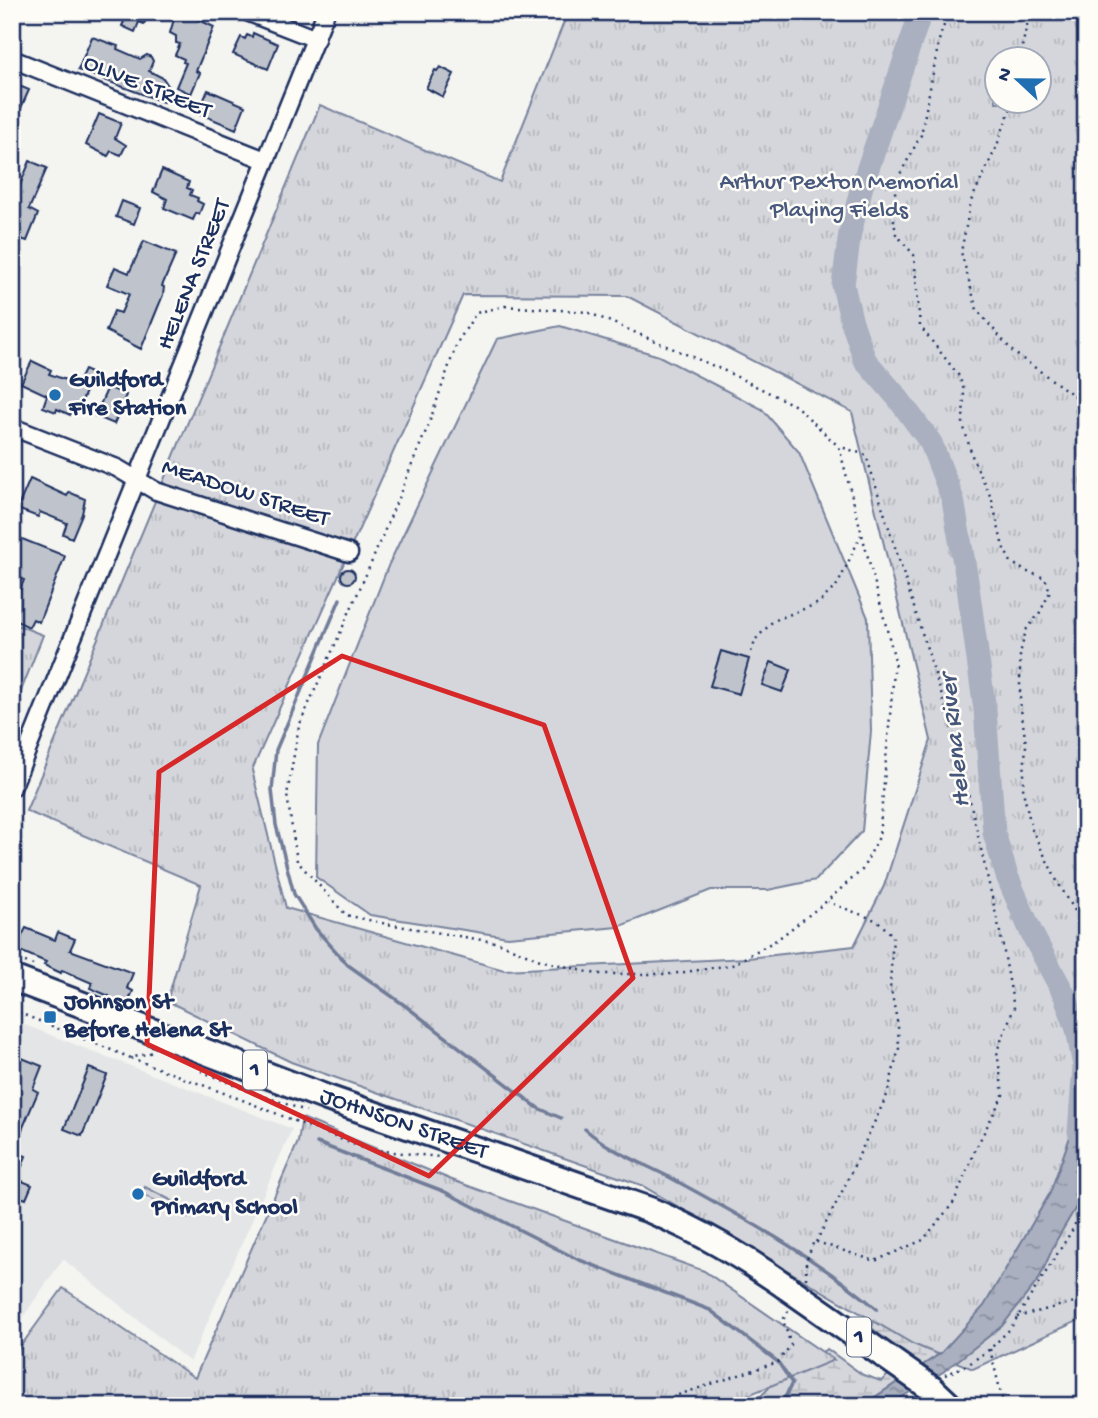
<svg xmlns="http://www.w3.org/2000/svg" width="1098" height="1418" font-family="'Gochi Hand',sans-serif">
  <style>
    .built { fill: #e4e5e6 }
    .grass { fill: #d4d6db; stroke: #78829c; stroke-width: 2 }
    .wetland { fill: url(#wetland-marsh); stroke: #78829c; stroke-width: 2 }
    .park { fill: url(#park-tufts); stroke: #78829c; stroke-width: 2; fill-rule: evenodd }
    .water { fill: url(#water-ripples); stroke: #717c98; stroke-width: 2 }
    .lines { fill: none; stroke-linecap: round; stroke-linejoin: round }
    .stream { stroke: #717c98; stroke-width: 3.5 }
    .river { stroke: #aab0bf; stroke-width: 23 }
    .building { fill: #bfc3cc; stroke: #1b2f5e; stroke-width: 2 }
    .minor-casing { stroke: #1b2f5e; stroke-width: 21 }
    .trunk-casing { stroke: #1b2f5e; stroke-width: 30 }
    .path { stroke: #1b2f5e; stroke-width: 2.5; stroke-dasharray: 2 5; stroke-linecap: butt }
    .minor { stroke: #fdfcf7; stroke-width: 16 }
    .trunk { stroke: #fdfcf7; stroke-width: 24 }
    .trunk-bridge-casing { stroke: #1b2f5e; stroke-width: 30; stroke-linecap: butt }
    .trunk-bridge { stroke: #fdfcf7; stroke-width: 24 }
    .marked { fill: none; stroke: #d62828; stroke-width: 5; stroke-linejoin: round }
    .poi-dot { fill: #1f6fb2; stroke: #fdfcf7; stroke-width: 2.5 }
    .labels { text-anchor: middle; dominant-baseline: central; stroke-width: 5; stroke-linejoin: round; paint-order: stroke }
    .shield { fill: #fdfcf7; stroke: #5f6c8c; stroke-width: 2 }
    .shield-label { font-size: 23px; font-weight: bold; fill: #1b2f5e }
    .street-label { font-size: 24px; fill: #1b2f5e; stroke: #fdfcf7 }
    .park-label { font-size: 24px; fill: #49597d; stroke: #fdfcf7 }
    .poi-label { font-size: 24px; font-weight: bold; fill: #1b2f5e; stroke: #fdfcf7; text-anchor: start }
    .water-label { font-size: 26px; font-style: italic; fill: #46567b; stroke: #fdfcf7 }
  </style>
  <defs>
    <pattern id="wetland-marsh" width="20" height="14" patternUnits="userSpaceOnUse" patternTransform="scale(1.75)"><rect width="20" height="14" fill="#d4d6db"/><path d="M1 5h8M5 5V1M11 12h8M15 12V8" fill="none" stroke="#b5b8be"/></pattern>
    <pattern id="park-tufts" width="24" height="20" patternUnits="userSpaceOnUse" patternTransform="scale(1.75)"><rect width="24" height="20" fill="#d4d6db"/><path d="M3 7l-1-3M5 7V3M7 7l1-3M15 17l-1-3M17 17v-4M19 17l1-3" fill="none" stroke="#b5b8be"/></pattern>
    <pattern id="water-ripples" width="26" height="14" patternUnits="userSpaceOnUse" patternTransform="scale(1.75)"><rect width="26" height="14" fill="#aab0bf"/><path d="M2 4q2-2 4 0t4 0M15 11q2-2 4 0t4 0" fill="none" stroke="#8a909e"/></pattern>
  </defs>
  <rect width="100%" height="100%" fill="#f4f4f1"/>
  <filter id="ink" filterUnits="userSpaceOnUse"><feTurbulence type="fractalNoise" baseFrequency=".0143" numOctaves="2"/><feDisplacementMap in="SourceGraphic" scale="14" xChannelSelector="R" yChannelSelector="G"/><feConvolveMatrix kernelMatrix="1 2 1 2 8 2 1 2 1" color-interpolation-filters="sRGB"/></filter>
  <g filter="url(#ink)">
    <!-- built -->
    <path class="built" d="M 12,1020 L 292,1129 L 190,1362 L 63,1259 L 12,1333 Z"/>
    <!-- grass -->
    <path class="grass" d="M 560,326 L 659,356 L 762,409 L 799,452 L 868,618 L 871,731 L 862,831 L 816,880 L 768,890 L 711,890 L 618,927 L 508,937 L 370,915 L 316,877 L 318,745 L 389,564 L 497,339 Z
      M 145,1187 L 192,1211 L 188,1218 L 142,1194 Z"/>
    <!-- wetland -->
    <path class="wetland" d="M 877,1309 L 941,1353 L 869,1401 L 854,1406 L 772,1406 L 761,1396 L 778,1378 L 827,1349 L 863,1375 L 881,1381 L 908,1359 L 872,1328 Z"/>
    <!-- park -->
    <path class="park" d="M 568,12 L 1086,12 L 1086,1317 L 973,1369 L 913,1344 L 641,1185 L 291,1062 L 167,1001 L 201,885 L 26,811 L 320,105 L 500,182 ZM 996,60 L 1038,60 L 1038,102 L 996,102 ZM 463,295 L 627,296 L 852,412 L 931,740 L 884,886 L 854,946 L 748,958 L 504,970 L 286,908 L 252,770 Z
      M 12,623 L 43,635 L 12,714 Z
      M 302,1118 L 452,1180 L 704,1271 L 834,1360 L 721,1406 L 19,1406 L 12,1391 L 12,1358 L 63,1288 L 195,1378 L 298,1142 Z"/>
    <!-- water -->
    <path class="water" d="M 1082,1103 L 1085,1174 L 1076,1207 L 1056,1241 L 1039,1279 L 1002,1326 L 943,1372 L 887,1406 L 854,1406 L 869,1401 L 941,1353 L 984,1306 L 1050,1193 Z
      M 761,1396 L 772,1406 L 721,1406 L 725,1403 Z"/>
    <g class="lines">
      <!-- stream -->
      <path class="stream" d="M 340,599 L 276,750 L 272,790 L 276,825 L 294,894 L 316,929 L 348,965 L 407,1007 L 538,1108 L 561,1118
        M 585,1129 C 610,1151 640,1162 669,1177 C 741,1216 814,1256 877,1309
        M 317,1143 L 443,1191 L 577,1259 L 710,1310 L 778,1362 L 792,1383 L 781,1406"/>
      <!-- river -->
      <path class="river" d="M 921,12 L 862,186 L 850,233 L 843,285 L 851,319 L 865,360 L 897,397 L 931,443 L 953,500 L 967,580 L 985,710 L 994,833 L 1007,876 L 1032,934 L 1065,996 L 1077,1029 L 1084,1066 L 1079,1132"/>
    </g>
    <!-- building -->
    <path class="building" d="M 116,12 L 149,12 L 144,24 L 139,22 L 135,32 L 122,26 L 126,17 Z
      M 176,12 L 189,12 L 198,16 L 197,19 L 214,27 L 196,71 L 200,73 L 191,94 L 176,87 L 186,63 L 183,62 L 184,59 L 175,55 L 180,44 L 176,43 L 176,36 L 170,33 Z
      M 253,33 L 278,44 L 268,69 L 233,54 L 241,37 L 245,39 L 247,35 L 252,37 Z
      M 92,37 L 118,46 L 117,49 L 140,59 L 147,55 L 151,57 L 153,61 L 149,71 L 163,78 L 169,87 L 163,102 L 78,70 Z
      M 440,67 L 454,74 L 443,97 L 426,88 L 435,70 L 437,71 Z
      M 12,83 L 29,90 L 12,128 Z
      M 208,90 L 245,106 L 236,129 L 198,113 Z
      M 99,114 L 121,123 L 115,138 L 126,145 L 121,155 L 111,151 L 108,156 L 86,145 Z
      M 30,161 L 47,168 L 29,209 L 38,214 L 27,241 L 12,236 L 12,204 Z
      M 162,170 L 189,182 L 187,188 L 192,190 L 190,195 L 198,198 L 197,201 L 203,204 L 199,214 L 196,213 L 193,220 L 164,208 L 167,199 L 153,192 Z
      M 122,201 L 140,208 L 134,224 L 116,217 Z
      M 144,241 L 176,254 L 162,286 L 164,287 L 163,295 L 141,349 L 106,331 L 114,311 L 121,313 L 129,294 L 107,285 L 115,267 L 129,273 Z
      M 32,361 L 51,370 L 49,374 L 77,384 L 84,370 L 93,374 L 78,411 L 73,409 L 70,415 L 57,409 L 56,412 L 43,407 L 47,395 L 21,383 Z
      M 108,387 L 126,395 L 114,424 L 95,416 Z
      M 30,479 L 67,496 L 69,492 L 85,499 L 82,514 L 72,538 L 63,534 L 67,523 L 40,512 L 38,517 L 17,509 Z
      M 12,535 L 65,556 L 39,622 L 33,619 L 29,627 L 12,619 L 12,598 L 16,599 L 24,580 L 12,576 Z
      M341 576a7 7 0 1 1 14 0a7 7 0 1 1-14 0Z
      M 721,651 L 749,659 L 739,694 L 710,686 Z
      M 771,662 L 791,670 L 782,692 L 762,685 Z
      M 26,928 L 55,940 L 58,932 L 75,939 L 70,950 L 133,973 L 127,988 L 133,991 L 128,1003 L 122,1001 L 120,1003 L 108,998 L 109,996 L 90,988 L 92,983 L 62,970 L 61,973 L 44,965 L 46,962 L 15,949 Z
      M 12,1054 L 42,1066 L 33,1089 L 38,1092 L 13,1151 L 26,1156 L 17,1179 L 32,1185 L 26,1199 L 12,1194 Z
      M 89,1068 L 107,1075 L 82,1136 L 64,1129 Z"/>
    <g class="lines">
      <!-- minor casing -->
      <g class="minor-casing">
        <path id="minor" d="M 247,12 L 316,39
          M 12,59 L 265,160
          M 12,427 L 117,468 L 156,491 L 349,553
          M 12,788 L 326,12"/>
      </g>
      <!-- trunk casing -->
      <g class="trunk-casing">
        <g id="trunk">
          <path id="s1" d="M 12,978 L 327,1098 L 650,1210 C 701,1232 739,1254 785,1286"/>
          <path d="M 932,1389 L 950,1406"/>
        </g>
      </g>
      <!-- path -->
      <path class="path" d="M 949,12 L 940,36 L 921,135 L 898,178 L 892,208 L 896,234 L 914,255 L 920,326 L 959,376 L 964,390 L 963,424 L 973,459 L 992,500 L 1003,547 L 1011,562 L 1025,571 L 1045,578 L 1050,592 L 1039,614 L 1026,630 L 1020,654 L 1020,702 L 1026,745 L 1023,791 L 1032,830 L 1057,881 L 1086,929
        M 1019,60 L 1030,12
        M 1013,102 L 996,148 L 971,201 L 961,252 L 977,310 L 1013,352 L 1086,404
        M 505,306 L 587,312 L 723,370 L 796,406 L 839,447 L 895,660 L 879,837 L 862,870 L 827,901 L 778,939 L 732,965 L 671,974 L 596,974 L 540,960 L 500,943 L 387,924 L 346,915 L 297,861 L 287,795 L 299,726 L 372,561 L 428,426 L 457,343 L 476,313 Z
        M 751,652 L 756,639 L 773,621 L 819,603 L 838,584 L 861,535
        M 12,957 L 33,965
        M 12,1010 L 131,1058 L 153,1052
        M 94,1043 L 99,1030
        M 131,1058 L 245,1101 L 365,1149 L 439,1157
        M 201,1071 L 246,1090 L 306,1111
        M 816,1242 L 840,1196 L 887,1095 L 899,1048 L 898,1026 L 890,985 L 893,936 L 878,921 L 828,902
        M 806,1279 L 806,1261 L 814,1241 L 875,1261 L 923,1240 L 954,1202 L 975,1150 L 1003,1095 L 997,1051 L 1014,1008 L 1002,941 L 957,744 L 866,455 L 841,447
        M 1017,1317 L 1086,1299
        M 990,1349 L 1004,1406
        M 945,1375 L 969,1364 L 990,1349 L 1010,1329 L 1073,1229 L 1086,1196
        M 645,1406 L 778,1362 L 791,1345 L 783,1320 L 789,1310"/>
      <!-- minor -->
      <use href="#minor" class="minor"/>
      <!-- trunk -->
      <use href="#trunk" class="trunk"/>
      <!-- trunk-bridge casing -->
      <g class="trunk-bridge-casing">
        <path id="trunk-bridge" d="M 785,1286 L 932,1389"/>
      </g>
      <!-- trunk-bridge -->
      <use href="#trunk-bridge" class="trunk-bridge"/>
    </g>
  </g>
  <!-- marked area -->
  <path class="marked" d="M 342,656 L 544,725 L 633,978 L 429,1176 L 147,1044 L 159,772 Z"/>
  <!-- markers -->
  <g class="poi-dot">
    <circle cx="55" cy="395" r="7"/>
    <rect x="43" y="1010" width="14" height="14" rx="3.5"/>
    <circle cx="138" cy="1194" r="7"/>
  </g>
  <g class="labels">
    <!-- shield labels -->
    <g class="shield">
      <rect x="243" y="1050.5" width="24" height="39" rx="5"/>
      <rect x="847" y="1317.5" width="24" height="39" rx="5"/>
    </g>
    <g class="shield-label">
      <text x="255" y="1070">1</text>
      <text x="859" y="1337">1</text>
    </g>
    <!-- street labels -->
    <g class="street-label">
      <text transform="translate(147 88) rotate(22)">OLIVE STREET</text>
      <text transform="translate(195 275) rotate(-68)">HELENA STREET</text>
      <text transform="translate(245 494) rotate(18)">MEADOW STREET</text>
      <text stroke="none"><textPath href="#s1" startOffset="418">JOHNSON STREET</textPath></text>
    </g>
    <!-- park labels -->
    <g class="park-label">
      <text x="839" y="183">Arthur Pexton Memorial<tspan x="839" dy="28">Playing Fields</tspan></text>
    </g>
    <!-- poi labels -->
    <g class="poi-label">
      <text x="69" y="381">Guildford<tspan x="69" dy="28">Fire Station</tspan></text>
      <text x="64" y="1003">Johnson St<tspan x="64" dy="28">Before Helena St</tspan></text>
      <text x="152" y="1180">Guildford<tspan x="152" dy="28">Primary School</tspan></text>
    </g>
    <!-- water labels -->
    <g class="water-label">
      <text transform="translate(957 741) rotate(-96)">Helena River</text>
    </g>
  </g>
  <!-- margin -->
  <rect width="1098" height="1418" fill="none" stroke="#fdfcf7" stroke-width="42"/>
  <rect x="21" y="21" width="1056" height="1376" fill="none" stroke="#1b2f5e" stroke-width="2.5" filter="url(#ink)"/>
  <!-- north arrow -->
  <g transform="translate(1018 80) rotate(292)"><circle r="33" fill="#fdfcf7" stroke="#a3aaba" stroke-width="2"/>
  <path d="M0-5L12 26L0 18L-12 26Z" fill="#1f6fb2"/>
  <text y="-10" font-size="19" font-weight="bold" text-anchor="middle" fill="#1b2f5e">N</text>
  </g>
</svg>
